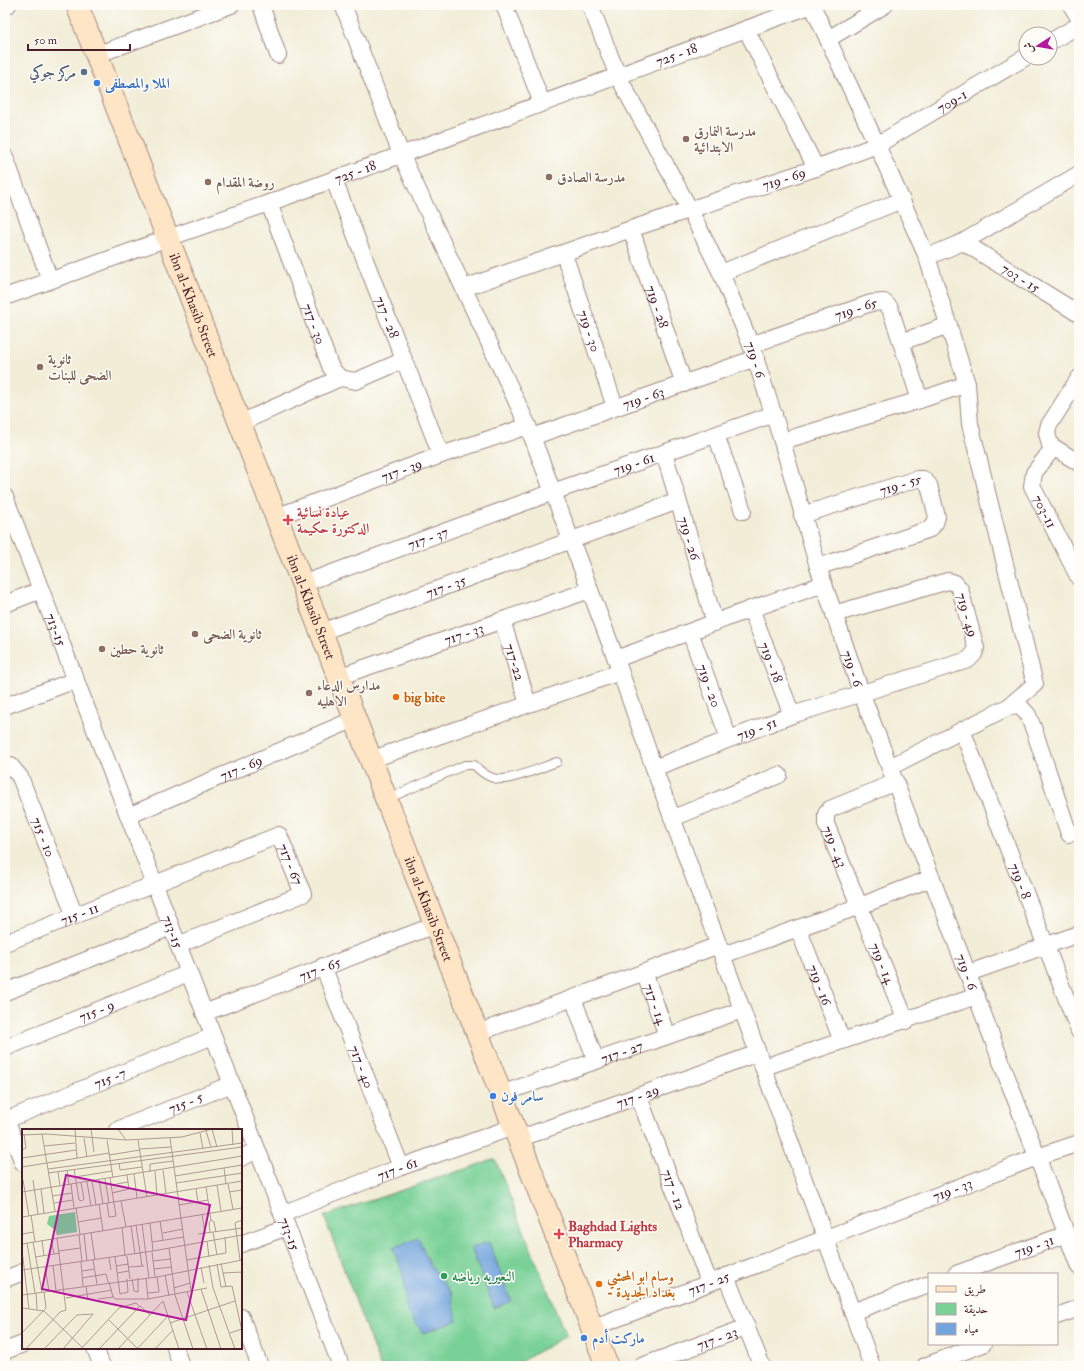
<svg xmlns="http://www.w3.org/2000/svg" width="1084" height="1371" font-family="'IM FELL Double Pica',Amiri,serif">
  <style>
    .green { fill: #79d197; stroke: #627861 }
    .water { fill: #72a4dd; stroke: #5e6284 }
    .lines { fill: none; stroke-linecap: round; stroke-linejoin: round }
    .lane-casing { stroke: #9e8681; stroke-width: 10 }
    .street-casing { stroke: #9e8681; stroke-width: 18 }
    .secondary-casing { stroke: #9e8681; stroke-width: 24 }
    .lane { stroke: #fff; stroke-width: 8 }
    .street { stroke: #fff; stroke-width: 16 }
    .secondary { stroke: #fee5c5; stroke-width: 22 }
    .service-dot { fill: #5c6f8a; stroke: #fdfcf7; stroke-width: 1.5 }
    .shop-dot { fill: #3f7fe0; stroke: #fdfcf7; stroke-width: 1.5 }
    .education-dot { fill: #8d6e63; stroke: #fdfcf7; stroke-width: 1.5 }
    .health-dot { fill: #e0444e; stroke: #fdfcf7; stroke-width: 1.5 }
    .food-dot { fill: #e8710a; stroke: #fdfcf7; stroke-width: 1.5 }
    .leisure-dot { fill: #2e9e5b; stroke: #fdfcf7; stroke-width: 1.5 }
    .labels { text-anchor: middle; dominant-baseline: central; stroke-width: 3; stroke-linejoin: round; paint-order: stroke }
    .street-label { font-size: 14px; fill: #4a1f2b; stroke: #fdfcf7 }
    .service-label { font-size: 14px; font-weight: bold; fill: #4e5e75; stroke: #fdfcf7; text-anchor: end }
    .shop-label { font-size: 14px; font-weight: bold; fill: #366cbe; stroke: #fdfcf7; text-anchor: start }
    .education-label { font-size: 14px; font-weight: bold; fill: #785e54; stroke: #fdfcf7; text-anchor: start }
    .health-label { font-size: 14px; font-weight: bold; fill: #be3a42; stroke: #fdfcf7; text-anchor: start }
    .food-label { font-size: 14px; font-weight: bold; fill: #c56008; stroke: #fdfcf7; text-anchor: start }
    .leisure-label { font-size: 14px; font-weight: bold; fill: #27864d; stroke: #fdfcf7; text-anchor: start }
    .inset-road { fill: none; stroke: #af9b92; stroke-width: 1 }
    .view { fill: #b5179e; fill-opacity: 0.15; stroke: #b5179e; stroke-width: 2 }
    .inset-edge { fill: none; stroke: #4a1f2b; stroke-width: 2 }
  </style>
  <rect width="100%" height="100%" fill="#fdfcf7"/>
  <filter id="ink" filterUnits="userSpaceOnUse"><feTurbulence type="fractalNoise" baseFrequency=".025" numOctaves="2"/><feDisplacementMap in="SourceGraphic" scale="8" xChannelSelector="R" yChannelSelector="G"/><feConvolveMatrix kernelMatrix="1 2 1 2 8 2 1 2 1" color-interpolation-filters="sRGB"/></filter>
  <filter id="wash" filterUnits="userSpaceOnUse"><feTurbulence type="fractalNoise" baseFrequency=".012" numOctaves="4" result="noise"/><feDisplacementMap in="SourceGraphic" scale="16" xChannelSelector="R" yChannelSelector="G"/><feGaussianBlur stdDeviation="0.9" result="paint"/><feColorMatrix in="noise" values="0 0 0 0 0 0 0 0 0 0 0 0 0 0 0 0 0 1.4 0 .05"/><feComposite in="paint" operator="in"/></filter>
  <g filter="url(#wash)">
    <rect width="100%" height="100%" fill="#f2edd7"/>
    <!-- green -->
    <path class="green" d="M 495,1159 L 566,1336 L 518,1363 L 518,1366 L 380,1366 L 324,1216 Z"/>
    <!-- water -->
    <path class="water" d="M 418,1238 L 430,1265 L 452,1294 L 457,1321 L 423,1333 L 407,1311 L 403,1275 L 393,1248 Z
      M 489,1242 L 511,1301 L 494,1308 L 471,1248 Z"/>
  </g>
  <g filter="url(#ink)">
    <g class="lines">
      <!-- lane casing -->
      <g class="lane-casing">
        <path id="lane" d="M 387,799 L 465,765 L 474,765 C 480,771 488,778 497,779 C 512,781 542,767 557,762"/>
      </g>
      <!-- street casing -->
      <g class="street-casing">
        <g id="street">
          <path d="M 261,5 L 278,55"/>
          <path d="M 343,5 L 401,154 L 528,426 L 616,659 L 654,768 L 872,1366"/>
          <path d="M 504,5 L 542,103"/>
          <path id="s1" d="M 590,5 L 618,76 L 690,210 L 721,273 L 751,345 L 782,441 L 818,567 L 861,692 L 1079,1267"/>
          <path d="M 812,5 L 877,145 L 927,257 L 967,384 L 970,424 L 1035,684 L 1008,707"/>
          <path d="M 1071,5 L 1079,18"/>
          <path d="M 5,6 L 8,5"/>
          <path d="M 746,29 L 816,168"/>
          <path d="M 828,39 L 885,5"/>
          <path d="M 1050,42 L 1079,25"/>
          <path d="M 96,55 L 231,5"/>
          <path d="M 5,157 L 50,280"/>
          <path id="s2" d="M 334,180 L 441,455"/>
          <path id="s3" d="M 269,203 L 331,368 L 340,378 L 356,381 L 404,360"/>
          <path id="s4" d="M 631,229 L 684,384"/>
          <path id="s5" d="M 963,242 L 1079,314"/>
          <path id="s6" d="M 564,254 L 615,407"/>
          <path d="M 927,257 L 963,242 L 1079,174"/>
          <path d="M 721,273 L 902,200"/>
          <path id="s7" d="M 464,288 L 631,229 L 816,168 L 877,145 L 1026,57"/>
          <path id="s8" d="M 5,297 L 168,238 L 269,203 L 812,5"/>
          <path d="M 901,342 L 949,325"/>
          <path id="s9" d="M 751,345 L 871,303 L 884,302 L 890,308 L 920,400"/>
          <path d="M 1079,378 L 1049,425 L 1047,433 L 1050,445 L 1079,463"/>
          <path d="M 240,423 L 340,378"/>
          <path d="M 716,435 L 743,511"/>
          <path id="s10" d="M 532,437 L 756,358"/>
          <path d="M 782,441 L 920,400 L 967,384"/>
          <path id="s11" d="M 1053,448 L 1034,473 L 1032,486 L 1079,578"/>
          <path id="s12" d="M 664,453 L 715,623"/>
          <path id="s13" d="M 5,497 L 341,1366"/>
          <path id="s14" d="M 802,515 L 917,479 L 923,479 L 929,485 L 937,517 L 935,523 L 930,529 L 818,567"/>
          <path id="s15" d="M 276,517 L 441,455 L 528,426"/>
          <path id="s16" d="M 302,584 L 553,492 L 774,414"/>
          <path d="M 5,604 L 41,590"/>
          <path id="s17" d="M 751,609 L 792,715"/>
          <path id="s18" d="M 502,620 L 528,704"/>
          <path id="s19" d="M 321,632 L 678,501"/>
          <path id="s20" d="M 690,632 L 729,739"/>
          <path d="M 616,659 L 751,609 L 824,584"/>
          <path id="s21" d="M 338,677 L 590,590"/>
          <path d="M 5,706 L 76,680"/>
          <path id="s22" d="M 962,730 L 1079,1031"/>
          <path d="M 370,760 L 620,672"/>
          <path id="s23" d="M 5,765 L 10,765 L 20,777 L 75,916"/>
          <path d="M 890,767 L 1008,707 L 1020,706 L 1028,715 L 1034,730 L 1069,834"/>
          <path id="s24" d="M 654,768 L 792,715 L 968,660 L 974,654 L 976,648 L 960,589 L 955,583 L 948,581 L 834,614"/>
          <path id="s25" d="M 896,782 L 830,809 L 826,814 L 826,824 L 906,1021"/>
          <path id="s26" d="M 128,816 L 355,719"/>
          <path d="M 673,818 L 779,775"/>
          <path id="s27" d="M 798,928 L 842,1041"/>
          <path id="s28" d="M 5,943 L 279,835 L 303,894 L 178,945"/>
          <path d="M 723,955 L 860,906 L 932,878"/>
          <path id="s29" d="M 323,966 L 401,1167"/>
          <path id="s30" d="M 644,972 L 667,1036"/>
          <path d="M 969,973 L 1070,937 L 1079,934"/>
          <path d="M 5,992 L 171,927"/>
          <path d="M 573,998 L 596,1061"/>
          <path id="s31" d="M 204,1013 L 435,925"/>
          <path d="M 477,1033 L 719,945"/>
          <path id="s32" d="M 5,1048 L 189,973"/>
          <path d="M 764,1067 L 977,996"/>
          <path id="s33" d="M 501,1094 L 742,1010"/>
          <path id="s34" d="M 639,1097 L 709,1282"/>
          <path d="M 5,1116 L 23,1163"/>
          <path id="s35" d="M 6,1120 L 213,1036"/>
          <path id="s36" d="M 117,1130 L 232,1084"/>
          <path id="s37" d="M 518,1139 L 758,1053"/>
          <path d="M 241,1158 L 257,1150"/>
          <path id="s38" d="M 282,1214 L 401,1167 L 513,1127"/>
          <path d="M 241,1244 L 287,1227"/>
          <path id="s39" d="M 956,1274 L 1067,1234"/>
          <path d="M 726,1276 L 762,1366"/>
          <path d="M 5,1279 L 23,1272"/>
          <path d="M 852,1312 L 929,1284"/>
          <path d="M 1057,1316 L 1079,1308"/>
          <path d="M 241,1317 L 260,1366"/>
          <path id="s40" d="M 592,1328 L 1037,1157 L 1079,1143"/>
          <path d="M 95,1348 L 102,1366"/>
          <path d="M 175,1348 L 181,1366"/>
          <path d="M 5,1351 L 23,1344"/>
          <path id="s41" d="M 642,1366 L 747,1327"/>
          <path d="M 925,1366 L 983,1344"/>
        </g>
      </g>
      <!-- secondary casing -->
      <g class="secondary-casing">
        <g id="secondary">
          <path id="s42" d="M 77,5 L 607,1366"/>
        </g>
      </g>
      <!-- lane -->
      <use href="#lane" class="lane"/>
      <!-- street -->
      <use href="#street" class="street"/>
      <!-- secondary -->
      <use href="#secondary" class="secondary"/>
    </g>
  </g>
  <!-- markers -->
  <circle class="service-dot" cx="84" cy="72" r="4"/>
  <g class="shop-dot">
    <circle cx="97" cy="83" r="4"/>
    <circle cx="493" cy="1096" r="4"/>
    <circle cx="584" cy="1338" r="4"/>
  </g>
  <g class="education-dot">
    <circle cx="686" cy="139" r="4"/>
    <circle cx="549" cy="177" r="4"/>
    <circle cx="208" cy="182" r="4"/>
    <circle cx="40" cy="367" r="4"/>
    <circle cx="195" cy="634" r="4"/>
    <circle cx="102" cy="649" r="4"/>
    <circle cx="309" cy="693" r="4"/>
  </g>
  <g class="health-dot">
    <path d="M286 514h4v4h4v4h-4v4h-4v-4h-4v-4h4z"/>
    <path d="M557 1228h4v4h4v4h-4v4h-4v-4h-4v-4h4z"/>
  </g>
  <g class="food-dot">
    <circle cx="396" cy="697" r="4"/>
    <circle cx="599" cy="1284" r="4"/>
  </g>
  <circle class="leisure-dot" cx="444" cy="1276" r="4"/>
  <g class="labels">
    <!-- street labels -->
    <g class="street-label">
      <text stroke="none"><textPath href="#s8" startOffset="714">725 - 18</textPath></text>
      <text stroke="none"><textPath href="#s7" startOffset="524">709-1</textPath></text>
      <text stroke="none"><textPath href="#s8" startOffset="372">725 - 18</textPath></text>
      <text stroke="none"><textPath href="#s7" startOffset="338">719 - 69</textPath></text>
      <text stroke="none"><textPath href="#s5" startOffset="68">703 - 15</textPath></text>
      <text stroke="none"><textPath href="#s42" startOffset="322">ibn al-Khasib Street</textPath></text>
      <text stroke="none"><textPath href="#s4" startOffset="82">719 - 28</textPath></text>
      <text stroke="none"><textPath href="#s9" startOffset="111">719 - 65</textPath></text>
      <text stroke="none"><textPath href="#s2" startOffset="147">717 - 28</textPath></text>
      <text stroke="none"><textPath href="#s3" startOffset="129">717 - 30</textPath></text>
      <text stroke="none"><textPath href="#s6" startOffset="81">719 - 30</textPath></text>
      <text stroke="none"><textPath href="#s1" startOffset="392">719 - 6</textPath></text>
      <text stroke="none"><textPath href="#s10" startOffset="118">719 - 63</textPath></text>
      <text stroke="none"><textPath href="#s16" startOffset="353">719 - 61</textPath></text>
      <text stroke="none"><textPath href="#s15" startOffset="134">717 - 39</textPath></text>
      <text stroke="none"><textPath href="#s14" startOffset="103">719 - 55</textPath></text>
      <text stroke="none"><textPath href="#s11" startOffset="73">703-11</textPath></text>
      <text stroke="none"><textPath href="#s16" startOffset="134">717 - 37</textPath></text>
      <text stroke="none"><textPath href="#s12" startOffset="89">719 - 26</textPath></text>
      <text stroke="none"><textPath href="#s19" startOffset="133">717 - 35</textPath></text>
      <text stroke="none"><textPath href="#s42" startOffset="646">ibn al-Khasib Street</textPath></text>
      <text transform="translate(967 615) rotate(74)">719 - 49</text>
      <text stroke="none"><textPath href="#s13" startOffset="142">713-15</textPath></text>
      <text stroke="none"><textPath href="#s21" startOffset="133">717 - 33</textPath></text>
      <text stroke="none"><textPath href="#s18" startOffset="44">717-22</textPath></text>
      <text stroke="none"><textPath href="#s17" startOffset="57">719 - 18</textPath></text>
      <text stroke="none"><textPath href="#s1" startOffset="716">719 - 6</textPath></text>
      <text stroke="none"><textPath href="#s20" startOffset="57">719 - 20</textPath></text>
      <text stroke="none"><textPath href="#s24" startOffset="110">719 - 51</textPath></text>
      <text stroke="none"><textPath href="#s26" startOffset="123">717 - 69</textPath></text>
      <text stroke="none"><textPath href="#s23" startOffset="85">715 - 10</textPath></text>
      <text stroke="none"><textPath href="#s25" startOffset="112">719 - 43</textPath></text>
      <text stroke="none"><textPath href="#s28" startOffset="326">717 - 67</textPath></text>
      <text stroke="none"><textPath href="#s22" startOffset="162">719 - 8</textPath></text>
      <text stroke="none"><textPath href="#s42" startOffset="970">ibn al-Khasib Street</textPath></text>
      <text stroke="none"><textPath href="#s28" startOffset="80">715 - 11</textPath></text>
      <text stroke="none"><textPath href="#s13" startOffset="466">713-15</textPath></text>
      <text stroke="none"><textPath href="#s25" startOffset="238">719 - 14</textPath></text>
      <text stroke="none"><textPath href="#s31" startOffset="124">717 - 65</textPath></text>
      <text stroke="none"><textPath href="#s1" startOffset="1040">719 - 6</textPath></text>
      <text stroke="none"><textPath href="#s27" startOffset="61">719 - 16</textPath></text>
      <text stroke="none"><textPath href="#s30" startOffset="34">717 - 14</textPath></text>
      <text stroke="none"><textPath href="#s32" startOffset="99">715 - 9</textPath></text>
      <text stroke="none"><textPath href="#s33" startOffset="128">717 - 27</textPath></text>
      <text stroke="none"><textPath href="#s29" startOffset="108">717 - 40</textPath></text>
      <text stroke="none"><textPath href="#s35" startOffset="112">715 -7</textPath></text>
      <text stroke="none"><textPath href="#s37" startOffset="127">717 - 29</textPath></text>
      <text stroke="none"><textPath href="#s36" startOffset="74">715 - 5</textPath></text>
      <text stroke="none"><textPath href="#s38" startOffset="124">717 - 61</textPath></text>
      <text stroke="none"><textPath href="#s34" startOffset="99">717 - 12</textPath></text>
      <text stroke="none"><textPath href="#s40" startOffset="386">719 - 33</textPath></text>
      <text stroke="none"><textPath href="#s13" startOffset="790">713-15</textPath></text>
      <text stroke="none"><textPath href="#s39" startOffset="83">719 - 31</textPath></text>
      <text stroke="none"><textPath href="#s40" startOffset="125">717 - 25</textPath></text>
      <text stroke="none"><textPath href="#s41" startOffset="80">717 - 23</textPath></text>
    </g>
    <!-- service labels -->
    <g class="service-label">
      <text x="76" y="72">مركز جوكي</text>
    </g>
    <!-- shop labels -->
    <g class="shop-label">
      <text x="105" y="83">الملا والمصطفى</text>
      <text x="501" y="1096">سامر فون</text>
      <text x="592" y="1338">ماركت أدم</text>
    </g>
    <!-- education labels -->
    <g class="education-label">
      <text x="694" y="131">مدرسة النمارق<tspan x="694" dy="16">الابتدائية</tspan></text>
      <text x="557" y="177">مدرسة الصادق</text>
      <text x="216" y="182">روضة المقدام</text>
      <text x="48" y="359">ثانوية<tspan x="48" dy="16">الضحى للبنات</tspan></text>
      <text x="203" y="634">ثانوية الضحى</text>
      <text x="110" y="649">ثانوية حطين</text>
      <text x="317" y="685">مدارس الدعاء<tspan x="317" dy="16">الاهليه</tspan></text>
    </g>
    <!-- health labels -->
    <g class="health-label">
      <text x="297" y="512">عيادة نسائية<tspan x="297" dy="16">الدكتورة حكيمة</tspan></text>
      <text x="568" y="1226">Baghdad Lights<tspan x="568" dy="16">Pharmacy</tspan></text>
    </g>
    <!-- food labels -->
    <g class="food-label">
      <text x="404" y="697">big bite</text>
      <text x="607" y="1276">وسام ابو المحشي<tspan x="607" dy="16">- بغداد الجديدة</tspan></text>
    </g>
    <!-- leisure labels -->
    <g class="leisure-label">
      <text x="452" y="1276">النعيريه رياضه</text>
    </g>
  </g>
  <!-- overview -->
  <g transform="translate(22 1129)">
    <rect width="220" height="220" fill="#f2edd7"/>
    <path d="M 53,83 L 55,103 L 35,106 L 33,101 L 25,95 L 27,87 Z" fill="#79d197"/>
    <path class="inset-road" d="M 53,0 L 55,29M 69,0 L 72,23M 96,0 L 104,11M 190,0 L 195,18M 210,0 L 211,16M 184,2 L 189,18M 178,4 L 181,20M 20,5 L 33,82M 0,6 L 24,5 L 104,11 L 160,8 L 190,0M 62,9 L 65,28M 148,9 L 169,162M 85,11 L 91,49M 116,11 L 125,68M 22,17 L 53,14M 118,20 L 149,18M 0,21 L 4,19 L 2,5M 87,26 L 118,21M 0,29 L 54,21M 97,34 L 98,41 L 120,38M 0,38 L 87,24M 202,39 L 204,55M 26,40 L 220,14M 52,40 L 57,71 L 60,72 L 62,70 L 59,54M 45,41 L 47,56M 141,41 L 144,65M 133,42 L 135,66M 36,43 L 38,57M 128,43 L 128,35 L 151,32M 26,44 L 220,18M 112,45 L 115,69M 153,47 L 220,36M 53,48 L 90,42M 83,50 L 87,74M 1,51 L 7,87M 11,51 L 16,85M 77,51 L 81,75M 70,52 L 74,76M 65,53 L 69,77M 154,54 L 220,44M 49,55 L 52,79M 206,55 L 211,80M 89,56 L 106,53M 195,56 L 199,82M 184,58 L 189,91M 19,60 L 22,84M 174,60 L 176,73M 0,63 L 220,27M 207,63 L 220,61M 90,64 L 107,60 L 105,46M 30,67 L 50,64M 99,72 L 104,98M 32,74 L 51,71M 85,74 L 87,88 L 94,87 L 88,49M 77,75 L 81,102M 157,76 L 186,71M 54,79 L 58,105M 180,85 L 183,104M 9,86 L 13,113M 0,88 L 220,52M 138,92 L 141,111M 56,93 L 79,89M 128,94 L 131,122M 120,95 L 127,149M 114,96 L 120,137M 109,97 L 113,125M 100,98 L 103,127M 191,103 L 195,126M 69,104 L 73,131M 141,104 L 161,100M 188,104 L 187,94 L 189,91 L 192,93 L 194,103M 0,105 L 12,103M 62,105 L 65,132M 176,105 L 220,99M 57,106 L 60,133M 29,110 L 32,125M 20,111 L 22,127M 185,112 L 187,128M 11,113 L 20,163M 130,113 L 162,108M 5,114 L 13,164M 0,115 L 220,79M 147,119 L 153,166 L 171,220M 0,121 L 7,180M 37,122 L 58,119M 130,123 L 133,148M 105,127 L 108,150M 13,128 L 38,124M 93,128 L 98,165 L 106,163 L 105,150M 87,129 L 89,141M 71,131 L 75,155M 165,131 L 204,124 L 203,108M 218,131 L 213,94 L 220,91M 131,132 L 149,130M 59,133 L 61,157M 199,134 L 204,158M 195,135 L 199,158 L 210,157 L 220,202M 187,136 L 191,159 L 213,220M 31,137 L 34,161M 94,137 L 106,135M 23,138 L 27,162M 107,138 L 122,137M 179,138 L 182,154M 132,140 L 150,138M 0,141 L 131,122 L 220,106M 60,142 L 73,140M 95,144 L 107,142M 201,144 L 220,143M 143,146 L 147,167M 60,149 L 84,145 L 86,153M 124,149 L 126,170M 110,150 L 112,162 L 116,163 L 116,149M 64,157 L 66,171M 152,159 L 168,154M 179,160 L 199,220M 165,163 L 185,220M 14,164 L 15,180M 125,164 L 137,163 L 135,148M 0,166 L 135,148 L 220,131M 91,167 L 93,170 L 126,170 L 185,159M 44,169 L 90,161M 76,170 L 91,168 L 87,153M 141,172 L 157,220M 0,179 L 22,182 L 61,219M 87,191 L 116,220M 148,194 L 213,172M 0,204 L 24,179 L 22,163M 208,204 L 220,200M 4,220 L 38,183 L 44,181 L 35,109M 22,220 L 55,186 L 71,185 L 41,220M 59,220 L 97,179 L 114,174 L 117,177M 77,220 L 118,177 L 128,186M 96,220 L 141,172M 115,220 L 146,187M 133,220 L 151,201"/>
    <path class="view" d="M 44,46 L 188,76 L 164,191 L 20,160 Z"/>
    <rect width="220" height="220" class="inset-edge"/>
  </g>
  <!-- margin -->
  <rect width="1084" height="1371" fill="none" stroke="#fdfcf7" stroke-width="20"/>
  <!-- legend -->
  <rect x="928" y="1273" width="130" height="72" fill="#fdfcf7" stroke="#b5a4a5"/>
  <rect x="936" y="1286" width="20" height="6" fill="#fee5c5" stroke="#b5a4a5"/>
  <text x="964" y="1293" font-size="12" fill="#4a1f2b">طريق</text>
  <rect x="936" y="1303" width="20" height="12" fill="#79d197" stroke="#b5a4a5"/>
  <text x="964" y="1313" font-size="12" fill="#4a1f2b">حديقة</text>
  <rect x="936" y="1323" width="20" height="12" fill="#72a4dd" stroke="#b5a4a5"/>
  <text x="964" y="1333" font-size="12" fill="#4a1f2b">مياه</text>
  <!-- north arrow -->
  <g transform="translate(1038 46) rotate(258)"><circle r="19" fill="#fdfcf7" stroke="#b5a4a5"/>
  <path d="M0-3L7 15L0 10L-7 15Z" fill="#b5179e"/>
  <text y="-6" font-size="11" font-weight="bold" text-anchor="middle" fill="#4a1f2b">ش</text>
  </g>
  <!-- scale -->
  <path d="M28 44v6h102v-6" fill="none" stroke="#4a1f2b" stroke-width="2"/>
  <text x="34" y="44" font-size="12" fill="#4a1f2b" stroke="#fdfcf7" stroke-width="3" paint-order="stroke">50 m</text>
</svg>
